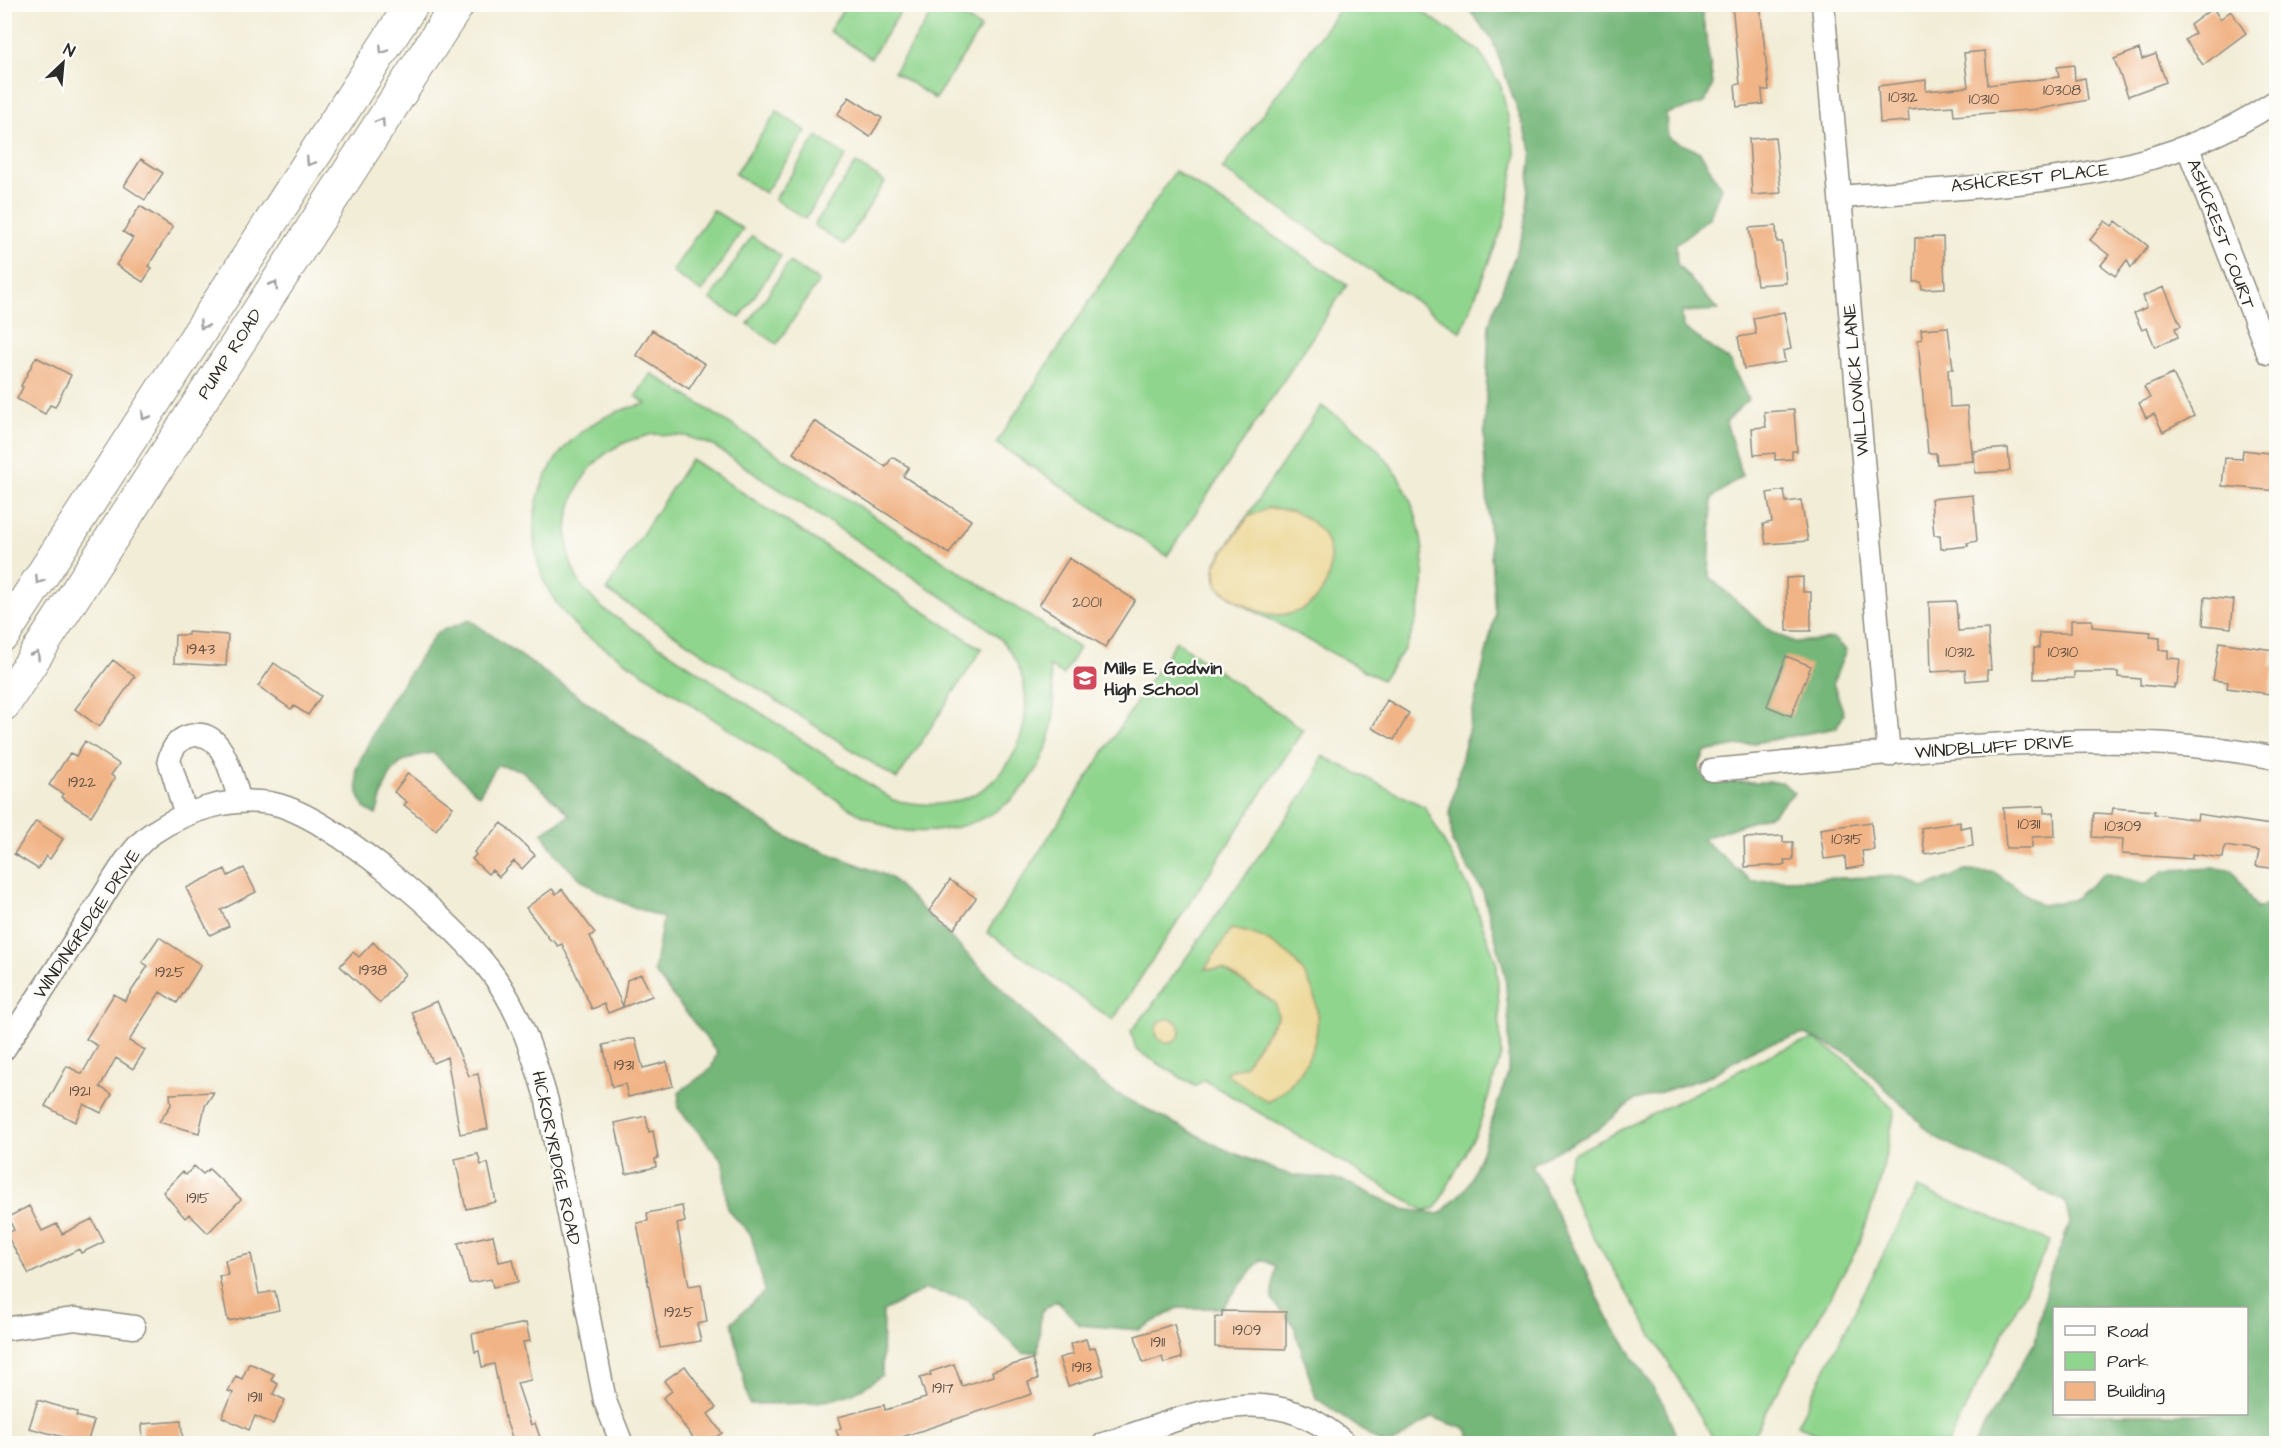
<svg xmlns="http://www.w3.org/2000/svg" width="2281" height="1448" font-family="'Architects Daughter',sans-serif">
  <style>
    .green { fill: #90d58e; stroke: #5e805c; stroke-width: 1.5; fill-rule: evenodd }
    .forest { fill: #74b679; stroke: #507052; stroke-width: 1.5; fill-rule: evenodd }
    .sand { fill: #eeda9e; stroke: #8c8264; stroke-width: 1.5 }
    .building { fill: #f1b486 }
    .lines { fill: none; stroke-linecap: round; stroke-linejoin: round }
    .street-casing { stroke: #8e8c81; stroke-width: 25 }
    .primary-casing { stroke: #8e8c81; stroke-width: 35 }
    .street { stroke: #fff; stroke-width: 22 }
    .primary { stroke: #fff; stroke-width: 33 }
    .oneway { stroke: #a0a0a0 }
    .labels { text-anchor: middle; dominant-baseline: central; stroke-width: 5; stroke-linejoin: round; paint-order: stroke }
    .number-label { font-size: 15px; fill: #5c4d42 }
    .street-label { font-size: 18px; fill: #2b2b2b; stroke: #fdfcf7 }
    .poi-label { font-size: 18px; font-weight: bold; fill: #2b2b2b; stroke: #fdfcf7; text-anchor: start }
  </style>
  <rect width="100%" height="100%" fill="#fdfcf7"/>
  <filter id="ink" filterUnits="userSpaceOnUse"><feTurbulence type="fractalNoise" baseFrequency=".0167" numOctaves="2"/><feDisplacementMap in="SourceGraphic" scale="12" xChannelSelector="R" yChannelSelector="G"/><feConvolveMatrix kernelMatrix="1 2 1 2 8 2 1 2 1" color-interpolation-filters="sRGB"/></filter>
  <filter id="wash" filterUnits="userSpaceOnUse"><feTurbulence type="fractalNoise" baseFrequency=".008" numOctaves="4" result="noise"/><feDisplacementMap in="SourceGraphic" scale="24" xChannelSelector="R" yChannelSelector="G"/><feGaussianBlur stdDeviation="1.35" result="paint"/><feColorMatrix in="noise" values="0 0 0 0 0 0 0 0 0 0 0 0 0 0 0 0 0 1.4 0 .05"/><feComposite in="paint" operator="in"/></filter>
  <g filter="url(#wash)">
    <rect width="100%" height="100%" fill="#f2edd7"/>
    <!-- green -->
    <path class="green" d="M 847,4 L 905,5 L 871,58 L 829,31 Z
      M 938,4 L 944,5 L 981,28 L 935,99 L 894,72 Z
      M 1343,5 L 1413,5 L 1479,51 L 1501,86 L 1516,155 L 1504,224 L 1461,332 L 1222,169 Z
      M 777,111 L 806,131 L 765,193 L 735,174 Z
      M 817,136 L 846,156 L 805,219 L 775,199 Z
      M 856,163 L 885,182 L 844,245 L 814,225 Z
      M 1175,171 L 1347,285 L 1167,556 L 996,443 Z
      M 713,210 L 743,229 L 702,292 L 672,272 Z
      M 752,236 L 781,256 L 740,318 L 710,299 Z
      M 789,262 L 819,281 L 777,344 L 748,324 Z
      M 651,373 L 1079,648 L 1063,675 L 1049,666 C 1052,682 1056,704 1053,721 C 1042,799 974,840 899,830 C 885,828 870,818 857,813 L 582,633 C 566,616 548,596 541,573 C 515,492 564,418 646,404 L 636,396 ZM 653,434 L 686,436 L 712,445 L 979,621 C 986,628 996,634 1003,642 C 1048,693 1023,784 956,801 C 934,807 915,804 893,800 L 603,609 C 596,601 587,594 581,585 C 551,538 571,467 622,444 C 631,439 643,437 653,434 Z
      M 1321,406 C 1334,414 1348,422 1359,432 C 1421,482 1439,565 1410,638 C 1404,653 1391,667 1382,680 L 1247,607 L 1217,587 L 1215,564 Z
      M 691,459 L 982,649 L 897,779 L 606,590 Z
      M 1176,641 L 1303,730 L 1113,1020 L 987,932 Z
      M 1322,756 L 1425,807 L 1469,888 L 1497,964 L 1501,1056 L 1478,1129 L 1436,1208 L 1425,1211 L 1204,1080 L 1195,1086 L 1136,1050 L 1131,1031 L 1151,1007 L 1316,776 Z
      M 1814,1039 L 1849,1062 L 1895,1111 L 1879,1186 L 1859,1245 L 1753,1436 L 1745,1443 L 1716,1443 L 1580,1214 L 1565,1172 L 1573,1154 L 1778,1051 Z
      M 1917,1188 L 2050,1241 L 1948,1443 L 1842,1443 L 1797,1425 Z"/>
    <!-- forest -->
    <path class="forest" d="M 1465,5 L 1701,5 L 1713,84 L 1705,103 L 1666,114 L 1668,138 L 1700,152 L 1721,187 L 1710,217 L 1676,244 L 1677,264 L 1718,310 L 1682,312 L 1683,327 L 1730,361 L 1748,399 L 1726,422 L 1742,476 L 1712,498 L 1709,577 L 1771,631 L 1794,642 L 1834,639 L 1846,650 L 1833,683 L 1844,714 L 1836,728 L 1705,752 L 1698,768 L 1708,782 L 1782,782 L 1794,793 L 1772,814 L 1702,839 L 1752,881 L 1902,876 L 1924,888 L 1965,871 L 1994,872 L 2041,905 L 2072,900 L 2105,873 L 2145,884 L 2165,870 L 2217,868 L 2233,871 L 2257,909 L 2276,899 L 2276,1443 L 1974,1443 L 2035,1342 L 2048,1279 L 2070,1223 L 2065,1202 L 1935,1137 L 1852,1056 L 1805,1034 L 1758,1047 L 1708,1077 L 1633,1101 L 1599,1129 L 1532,1164 L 1610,1321 L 1664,1405 L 1679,1443 L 1470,1443 L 1468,1430 L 1432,1417 L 1394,1443 L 1381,1443 L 1316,1398 L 1294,1326 L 1272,1300 L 1275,1266 L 1261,1259 L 1222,1308 L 1178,1308 L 1139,1330 L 1080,1325 L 1057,1301 L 1041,1311 L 1038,1352 L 1022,1353 L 966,1299 L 925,1289 L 883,1311 L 882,1375 C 841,1409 799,1403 749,1404 L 732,1322 L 765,1291 L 751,1235 L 727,1209 L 723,1161 L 678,1108 L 679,1092 L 711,1069 L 717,1052 L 654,972 L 663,918 C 607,897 574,887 542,833 L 570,815 L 521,770 L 497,765 L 479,795 L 433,753 C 390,757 387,778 376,815 L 364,808 L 358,793 L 356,769 L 385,709 L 437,632 L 470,620 L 710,789 L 789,838 L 890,877 L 1074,1061 L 1112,1091 L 1222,1148 L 1276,1170 L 1292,1175 L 1342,1180 L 1403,1209 L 1440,1214 L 1467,1187 L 1481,1154 L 1508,1073 L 1509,1025 L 1505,974 L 1483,892 L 1452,842 L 1450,809 L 1495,615 L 1484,449 L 1489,324 L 1523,234 L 1532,150 L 1492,39 ZM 2054,1308 L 2246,1308 L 2246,1414 L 2054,1414 Z"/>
    <!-- sand -->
    <path class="sand" d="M 1267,508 C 1361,510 1340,624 1271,614 C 1250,611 1234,599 1217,587 L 1215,564 L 1248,517 Z
      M 1231,929 C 1326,943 1349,1051 1268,1102 L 1226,1074 L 1228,1071 L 1244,1066 L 1278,1016 L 1275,1003 L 1223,969 L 1205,969 Z
      M1156 1031a12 12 0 1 1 24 0a12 12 0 1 1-24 0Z"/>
    <g id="blocks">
      <!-- building -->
      <path class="building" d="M 1732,4 L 1760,4 L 1769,90 L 1762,90 L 1763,104 L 1737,107 L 1735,85 L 1740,84 Z
        M 2213,8 L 2220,19 L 2231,11 L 2246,33 L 2203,65 L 2185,40 L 2195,33 L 2190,25 Z
        M 2139,49 L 2142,59 L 2156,54 L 2166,82 L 2128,96 L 2114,59 Z
        M 1985,51 L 1988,85 L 2059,77 L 2057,67 L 2074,65 L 2075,80 L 2085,78 L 2088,100 L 2040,109 L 1954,116 L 1953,106 L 1908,109 L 1909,121 L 1880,123 L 1878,86 L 1926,80 L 1926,91 L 1968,87 L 1964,53 Z
        M 849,97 L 882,118 L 870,137 L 837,115 Z
        M 1775,137 L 1781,193 L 1752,195 L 1749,139 Z
        M 141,159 L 163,173 L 145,200 L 124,186 Z
        M 140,206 L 173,227 L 148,266 L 152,268 L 143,282 L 116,265 L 133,238 L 123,232 Z
        M 2105,221 L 2112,226 L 2116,221 L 2148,246 L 2131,268 L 2127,260 L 2115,276 L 2101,265 L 2109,255 L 2090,240 Z
        M 1776,226 L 1777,242 L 1782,242 L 1786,283 L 1757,285 L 1749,228 Z
        M 1943,237 L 1945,288 L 1922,289 L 1921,282 L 1914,282 L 1915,238 Z
        M 2164,287 L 2181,326 L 2175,328 L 2178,337 L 2155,347 L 2147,328 L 2142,330 L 2134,313 L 2147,307 L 2143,296 Z
        M 1784,312 L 1791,349 L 1783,351 L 1785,362 L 1744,369 L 1738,337 L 1756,334 L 1753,318 Z
        M 1948,327 L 1953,369 L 1948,369 L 1950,407 L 1967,406 L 1973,461 L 1937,464 L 1936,453 L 1928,453 L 1918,340 L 1922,339 L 1921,329 Z
        M 652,330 L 705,364 L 689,389 L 636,355 Z
        M 36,357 L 71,375 L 55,407 L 50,405 L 45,414 L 17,399 L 23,387 L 21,386 Z
        M 2173,374 L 2194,416 L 2163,432 L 2154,414 L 2146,418 L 2139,403 L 2150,398 L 2144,387 Z
        M 1794,410 L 1797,451 L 1792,451 L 1792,459 L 1775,460 L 1775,453 L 1754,455 L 1752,428 L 1766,427 L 1764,412 Z
        M 814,421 L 886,467 L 892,457 L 909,467 L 903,476 L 971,520 L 949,554 L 793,453 Z
        M 2008,448 L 2010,471 L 1975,473 L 1974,451 Z
        M 2243,450 L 2277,454 L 2277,491 L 2222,486 L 2225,458 L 2242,459 Z
        M 1784,490 L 1786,502 L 1801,500 L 1808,541 L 1766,544 L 1763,524 L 1772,522 L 1767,493 Z
        M 1973,495 L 1977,541 L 1967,543 L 1968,546 L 1941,549 L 1940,535 L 1934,535 L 1931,499 Z
        M 1069,558 L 1135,600 L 1105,647 L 1039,605 Z
        M 1803,577 L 1803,592 L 1811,592 L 1811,631 L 1787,631 L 1786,578 Z
        M 2205,597 L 2234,600 L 2231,628 L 2203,625 Z
        M 1956,601 L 1958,631 L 1988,629 L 1991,670 L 1987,670 L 1988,679 L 1966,681 L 1965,670 L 1931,672 L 1929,602 Z
        M 2071,620 L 2092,620 L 2092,627 L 2151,632 L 2150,637 L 2160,638 L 2159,650 L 2168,650 L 2168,658 L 2180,659 L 2177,685 L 2174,685 L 2174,688 L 2140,685 L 2140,679 L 2118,677 L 2118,672 L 2074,672 L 2074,678 L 2034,679 L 2034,648 L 2039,648 L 2039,633 L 2071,633 Z
        M 188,632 L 228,635 L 226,666 L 174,663 L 175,635 L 188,635 Z
        M 2219,642 L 2273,650 L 2271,667 L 2274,667 L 2270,694 L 2227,688 L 2228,682 L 2213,680 Z
        M 1786,656 L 1811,666 L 1791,716 L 1767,706 Z
        M 113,660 L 135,677 L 99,727 L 75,709 Z
        M 274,663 L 321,696 L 308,715 L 294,706 L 291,709 L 258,686 Z
        M 1387,700 L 1409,713 L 1394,740 L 1372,728 Z
        M 85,741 L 119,764 L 111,775 L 115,778 L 91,816 L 61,797 L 63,794 L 49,785 L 70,753 L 76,756 Z
        M 408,773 L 453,807 L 436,830 L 404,805 L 407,802 L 394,792 Z
        M 2044,806 L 2044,813 L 2054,812 L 2055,836 L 2032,837 L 2032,848 L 2006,848 L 2003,808 Z
        M 2113,808 L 2155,811 L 2154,814 L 2197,820 L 2198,814 L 2277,826 L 2277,869 L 2256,866 L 2259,851 L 2225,846 L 2223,858 L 2192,854 L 2192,859 L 2122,854 L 2123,839 L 2092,837 L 2094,813 L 2112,814 Z
        M 36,821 L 63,839 L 50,859 L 46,856 L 38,869 L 14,854 Z
        M 1871,822 L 1874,850 L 1862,851 L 1864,866 L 1846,869 L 1845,856 L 1824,859 L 1820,829 Z
        M 1960,822 L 1960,828 L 1971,826 L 1973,846 L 1925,854 L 1921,828 Z
        M 502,823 L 535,855 L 522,869 L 514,861 L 499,877 L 492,870 L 488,874 L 472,859 L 476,855 L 474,852 Z
        M 1783,836 L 1783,842 L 1793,842 L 1793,860 L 1784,860 L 1785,865 L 1745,867 L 1744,838 Z
        M 244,868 L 256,892 L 221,910 L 229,926 L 210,935 L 186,888 L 225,869 L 228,876 Z
        M 950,880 L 976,898 L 954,929 L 929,911 Z
        M 552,889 L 556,894 L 562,889 L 595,933 L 590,936 L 623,1006 L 627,980 L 641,974 L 652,996 L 608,1013 L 604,1004 L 592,1009 L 562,944 L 558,946 L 553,940 L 551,941 L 526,908 Z
        M 159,937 L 201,965 L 177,1003 L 160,992 L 129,1041 L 145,1050 L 133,1069 L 116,1058 L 100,1087 L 112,1094 L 101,1113 L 84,1104 L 75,1122 L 45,1106 L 67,1066 L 82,1074 L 98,1046 L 86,1039 L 114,994 L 125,1001 L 148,966 L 142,962 Z
        M 373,942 L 405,974 L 380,1003 L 340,966 L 353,952 L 359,957 Z
        M 437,1001 L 469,1076 L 478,1074 L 488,1129 L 460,1134 L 447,1057 L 433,1063 L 412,1012 Z
        M 628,1039 L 635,1039 L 643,1068 L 667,1062 L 673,1086 L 628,1097 L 625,1084 L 612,1087 L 603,1045 Z
        M 214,1092 L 205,1106 L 199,1133 L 159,1122 L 171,1105 L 170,1094 Z
        M 646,1116 L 649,1132 L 653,1131 L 658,1158 L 655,1159 L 656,1167 L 626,1174 L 615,1123 Z
        M 478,1154 L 481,1165 L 488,1163 L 496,1202 L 466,1209 L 455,1159 Z
        M 194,1166 L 203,1174 L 209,1169 L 241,1199 L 208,1233 L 189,1214 L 185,1218 L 163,1192 L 182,1172 L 186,1175 Z
        M 29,1206 L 42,1231 L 57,1224 L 62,1234 L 92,1219 L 104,1242 L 81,1253 L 79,1249 L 29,1274 L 6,1234 L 14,1230 L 8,1217 Z
        M 682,1206 L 685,1222 L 677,1224 L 689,1286 L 701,1284 L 707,1322 L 697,1324 L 701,1341 L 660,1348 L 637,1223 L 648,1221 L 647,1213 Z
        M 493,1235 L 499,1262 L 513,1259 L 518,1282 L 493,1287 L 491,1279 L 469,1283 L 458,1243 Z
        M 251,1254 L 259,1294 L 275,1291 L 279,1310 L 228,1321 L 219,1276 L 228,1275 L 225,1260 Z
        M 1222,1311 L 1286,1312 L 1286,1349 L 1215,1347 L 1215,1317 L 1222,1317 Z
        M 526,1323 L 530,1341 L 523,1342 L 531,1380 L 517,1383 L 531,1425 L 535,1423 L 542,1443 L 514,1443 L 505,1418 L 494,1364 L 482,1367 L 479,1351 L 475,1352 L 472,1334 Z
        M 1174,1324 L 1182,1358 L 1164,1363 L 1162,1357 L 1143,1363 L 1135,1336 Z
        M 1086,1339 L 1089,1349 L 1095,1347 L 1104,1375 L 1068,1386 L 1059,1358 L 1073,1354 L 1070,1344 Z
        M 1032,1359 L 1038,1379 L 1028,1382 L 1032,1394 L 884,1443 L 841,1443 L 836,1430 L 841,1428 L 838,1417 L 884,1405 L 885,1410 L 926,1398 L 920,1378 L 931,1375 L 930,1372 L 954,1364 L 962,1386 L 993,1376 L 992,1371 Z
        M 249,1363 L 274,1374 L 271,1380 L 278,1384 L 273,1394 L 285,1400 L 273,1424 L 255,1416 L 249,1430 L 222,1417 L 233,1393 L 228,1391 L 236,1376 L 242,1379 Z
        M 685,1366 L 716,1408 L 708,1414 L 722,1433 L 707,1443 L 697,1443 L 663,1398 L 672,1391 L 664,1381 Z
        M 38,1400 L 77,1412 L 76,1416 L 94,1421 L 87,1443 L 29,1428 Z
        M 181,1421 L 183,1443 L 143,1443 L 142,1424 Z"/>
    </g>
  </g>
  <g filter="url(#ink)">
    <use href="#blocks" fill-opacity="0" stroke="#8e8c81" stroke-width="1.5"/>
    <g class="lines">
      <!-- street casing -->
      <g class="street-casing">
        <path id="street" d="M 1823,4 L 1889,755
          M 2188,148 L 2268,353
          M 1840,197 C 1990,184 2147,188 2276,101
          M 1712,770 C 1896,754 2094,722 2276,758
          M 186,815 L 169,760 C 172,749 177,739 190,736 C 224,727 232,778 240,801
          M 4,1049 C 34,1003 64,958 93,912 C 111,886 127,850 154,832 C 187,810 229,797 270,803 C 329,813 455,923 491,972 C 520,1010 534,1057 547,1101 L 605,1401 L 622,1444
          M 4,1329 L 75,1319 L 134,1327
          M 1104,1444 C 1190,1417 1268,1373 1346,1444"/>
      </g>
      <!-- primary casing -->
      <g class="primary-casing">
        <path id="primary" d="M 4,634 L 412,4
          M 4,704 L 458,4"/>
      </g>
      <!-- street -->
      <use href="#street" class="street"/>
      <!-- primary -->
      <use href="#primary" class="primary"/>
    </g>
    <!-- one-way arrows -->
    <defs><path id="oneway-chevron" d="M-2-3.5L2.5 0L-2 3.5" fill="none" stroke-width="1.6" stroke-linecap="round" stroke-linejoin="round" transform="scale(1.5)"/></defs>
    <g class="oneway">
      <use href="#oneway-chevron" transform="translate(383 50) rotate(123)"/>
      <use href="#oneway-chevron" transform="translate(381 122) rotate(-57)"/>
      <use href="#oneway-chevron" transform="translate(310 162) rotate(123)"/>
      <use href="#oneway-chevron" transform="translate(274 285) rotate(-57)"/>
      <use href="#oneway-chevron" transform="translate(203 325) rotate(123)"/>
      <use href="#oneway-chevron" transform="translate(145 416) rotate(123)"/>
      <use href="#oneway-chevron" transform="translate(39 580) rotate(123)"/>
      <use href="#oneway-chevron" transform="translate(36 655) rotate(-57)"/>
    </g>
  </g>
  <!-- icons -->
  <defs>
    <g id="school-square" transform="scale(1.35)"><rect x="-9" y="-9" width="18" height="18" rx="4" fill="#d1495b" stroke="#fdfcf7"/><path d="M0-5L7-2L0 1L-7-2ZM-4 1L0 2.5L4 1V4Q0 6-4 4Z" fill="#fff"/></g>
  </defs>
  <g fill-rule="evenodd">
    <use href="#school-square" x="1085" y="678"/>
  </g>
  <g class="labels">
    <!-- number labels -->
    <g class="number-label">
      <text x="2062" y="90">10308</text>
      <text x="1903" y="97">10312</text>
      <text x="1984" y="99">10310</text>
      <text x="1087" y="602">2001</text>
      <text x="201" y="649">1943</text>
      <text x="1960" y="652">10312</text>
      <text x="2063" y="652">10310</text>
      <text x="82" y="782">1922</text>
      <text x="2029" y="824">10311</text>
      <text x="2123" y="826">10309</text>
      <text x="1847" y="839">10315</text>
      <text x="373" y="970">1938</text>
      <text x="170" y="972">1925</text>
      <text x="624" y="1065">1931</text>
      <text x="80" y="1091">1921</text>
      <text x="198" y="1198">1915</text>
      <text x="679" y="1312">1925</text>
      <text x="1247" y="1330">1909</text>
      <text x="1158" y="1342">1911</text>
      <text x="1082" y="1367">1913</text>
      <text x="943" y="1388">1917</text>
      <text x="255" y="1397">1911</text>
    </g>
    <!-- street labels -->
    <g class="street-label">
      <text transform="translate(2030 178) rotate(-6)">ASHCREST PLACE</text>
      <text transform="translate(2221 234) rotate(69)">ASHCREST COURT</text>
      <text transform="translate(230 354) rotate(-57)">PUMP ROAD</text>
      <text transform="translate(1856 380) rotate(-95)">WILLOWICK LANE</text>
      <text transform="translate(1994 747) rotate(-4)">WINDBLUFF DRIVE</text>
      <text transform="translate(87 924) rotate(-56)">WINDINGRIDGE DRIVE</text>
      <text transform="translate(556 1158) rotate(78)">HICKORYRIDGE ROAD</text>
    </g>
    <!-- poi labels -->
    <g class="poi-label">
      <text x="1104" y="668">Mills E. Godwin<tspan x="1104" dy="21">High School</tspan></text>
    </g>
  </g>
  <!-- margin -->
  <rect width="2281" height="1448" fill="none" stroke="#fdfcf7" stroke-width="24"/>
  <!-- legend -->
  <rect x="2053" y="1307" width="195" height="108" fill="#fdfcf7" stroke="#a9a8a5" stroke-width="1.5"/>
  <rect x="2065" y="1326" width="30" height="9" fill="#ffffff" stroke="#a9a8a5" stroke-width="1.5"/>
  <text x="2107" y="1337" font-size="18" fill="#2b2b2b">Road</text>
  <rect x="2065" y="1352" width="30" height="18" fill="#90d58e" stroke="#a9a8a5" stroke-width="1.5"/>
  <text x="2107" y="1367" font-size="18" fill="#2b2b2b">Park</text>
  <rect x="2065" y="1382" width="30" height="18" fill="#f1b486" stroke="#a9a8a5" stroke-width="1.5"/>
  <text x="2107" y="1397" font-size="18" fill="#2b2b2b">Building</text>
  <!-- north arrow -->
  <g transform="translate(63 63) rotate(26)" stroke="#fdfcf7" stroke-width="4.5" paint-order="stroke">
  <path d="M0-4.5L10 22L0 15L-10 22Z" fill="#2b2b2b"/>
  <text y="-9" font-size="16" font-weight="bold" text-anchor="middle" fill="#2b2b2b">N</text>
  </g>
</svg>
